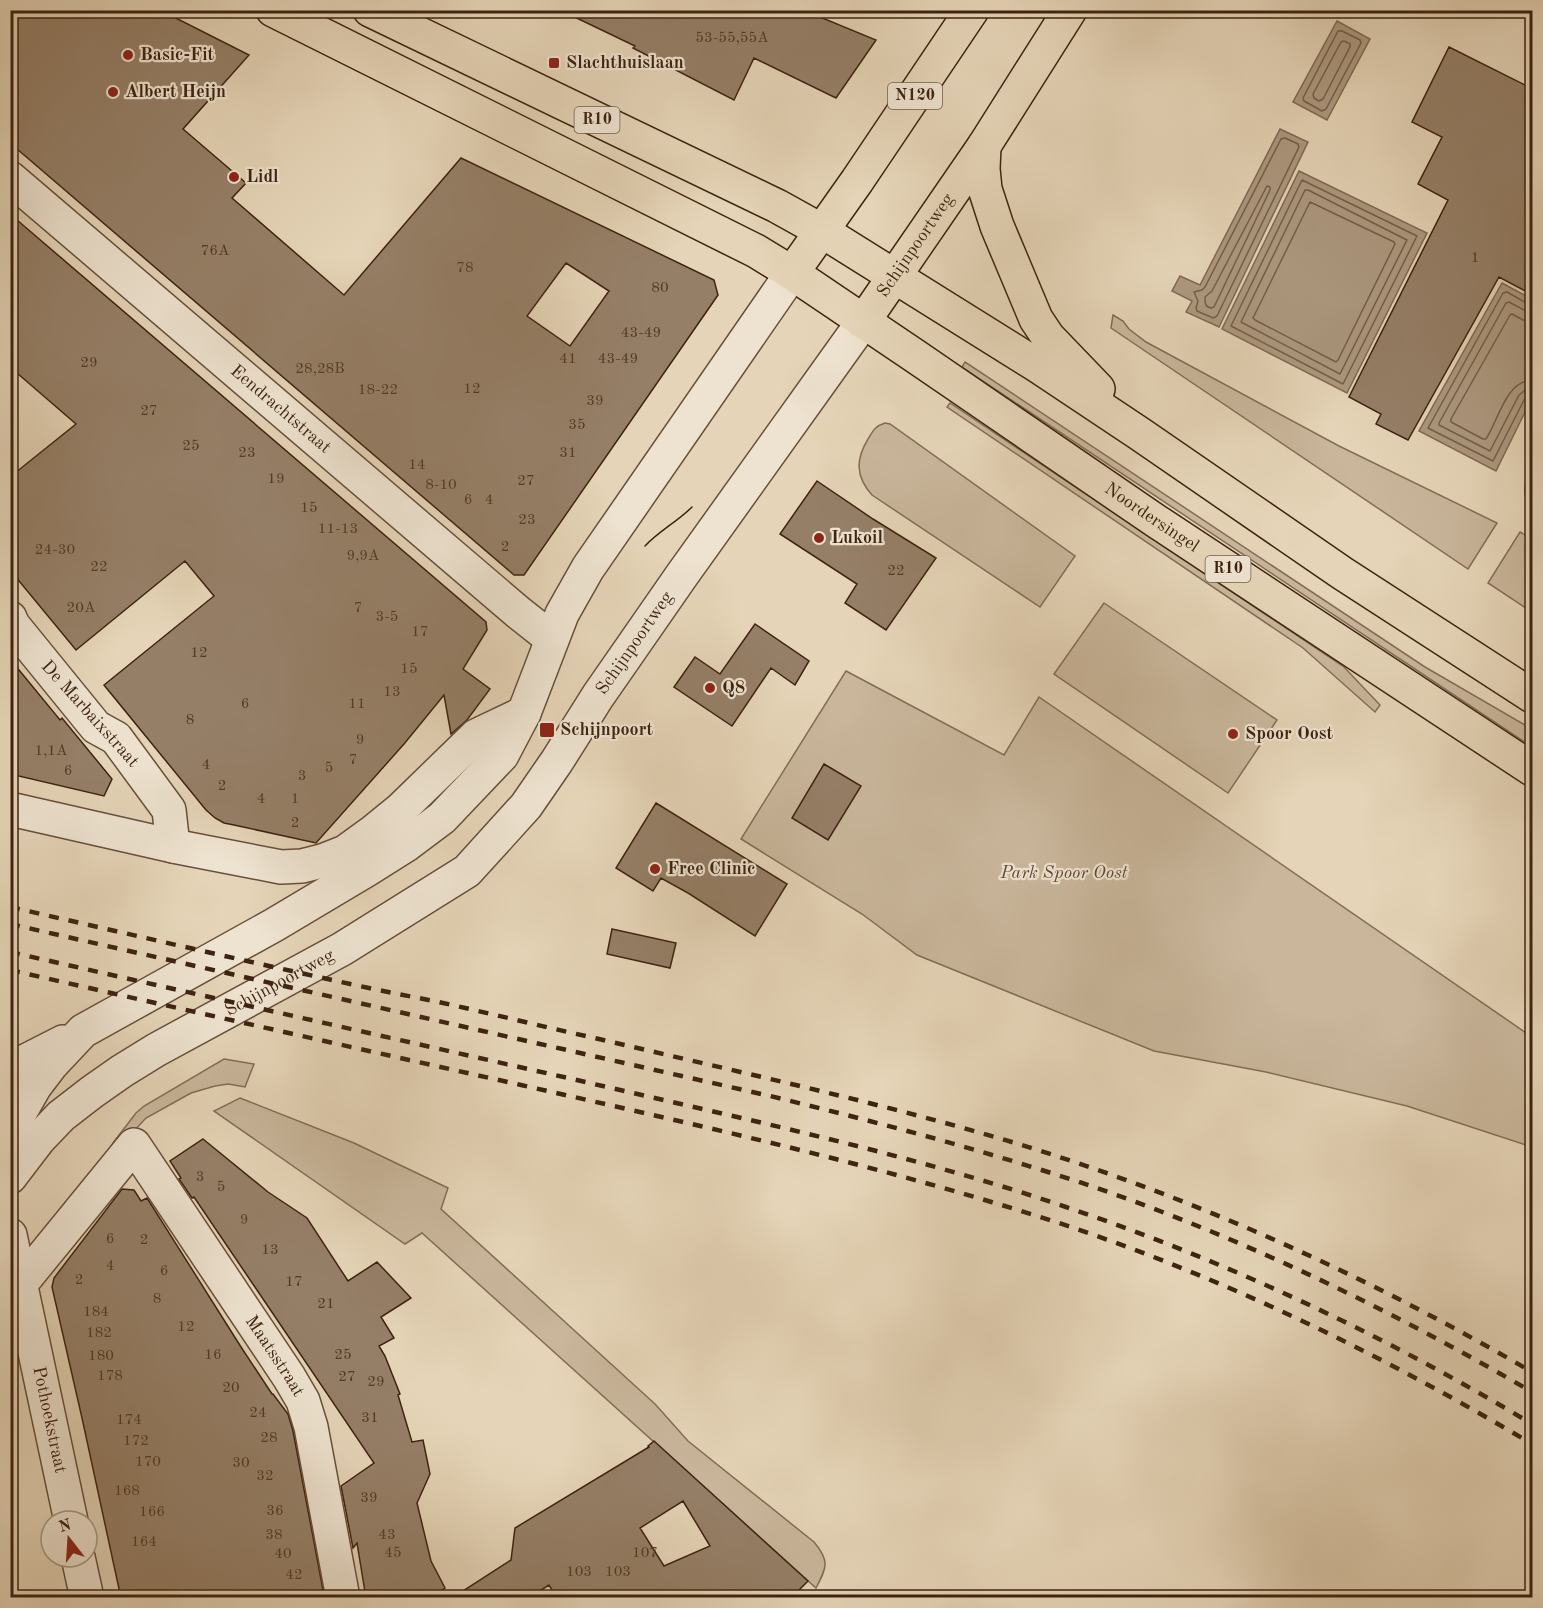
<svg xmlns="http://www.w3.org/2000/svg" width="1543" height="1608" font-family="'Old Standard TT',serif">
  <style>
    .green { fill: #c9b69b; stroke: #846c56; stroke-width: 1.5 }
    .water { fill: #ac987f; stroke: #806953; stroke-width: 1.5 }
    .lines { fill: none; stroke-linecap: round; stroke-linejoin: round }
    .shore { stroke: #755e48; stroke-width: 1.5 }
    .building { fill: #957f67; stroke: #3e2311; stroke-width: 1.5; fill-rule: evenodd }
    .minor-casing { stroke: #684f3a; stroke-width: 36 }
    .tertiary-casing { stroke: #684f3a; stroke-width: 36 }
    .primary-casing { stroke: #3e2311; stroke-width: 36 }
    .minor { stroke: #eee3d0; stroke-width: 33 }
    .tertiary { stroke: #eee3d0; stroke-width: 33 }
    .primary { stroke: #e5d4b7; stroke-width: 33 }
    .tram { stroke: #3e2311; stroke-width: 1.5 }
    .rail { stroke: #3e2311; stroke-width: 4.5; stroke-dasharray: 10 10; stroke-linecap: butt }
    .poi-dot { fill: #8f2418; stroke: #eee3d0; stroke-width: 2 }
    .labels { text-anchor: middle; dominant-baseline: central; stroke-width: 4.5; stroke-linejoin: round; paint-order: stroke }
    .number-label { font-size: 15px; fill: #543a26 }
    .shield { fill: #eee3d0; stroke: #735d4a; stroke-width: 1.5 }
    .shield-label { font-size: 16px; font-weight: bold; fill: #3e2311 }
    .poi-label { font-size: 18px; font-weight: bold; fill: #3e2311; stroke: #eee3d0; text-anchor: start }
    .street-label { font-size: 18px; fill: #3e2311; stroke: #eee3d0 }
    .park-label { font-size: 18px; font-style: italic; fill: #614834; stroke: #eee3d0 }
  </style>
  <rect width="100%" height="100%" fill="#e5d4b7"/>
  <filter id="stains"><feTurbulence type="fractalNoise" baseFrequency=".00333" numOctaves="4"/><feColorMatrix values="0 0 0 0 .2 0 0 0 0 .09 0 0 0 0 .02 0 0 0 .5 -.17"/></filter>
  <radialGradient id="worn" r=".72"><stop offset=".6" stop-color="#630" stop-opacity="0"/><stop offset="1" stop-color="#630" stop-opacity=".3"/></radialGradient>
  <!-- green -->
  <path class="green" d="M 1113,315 L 1123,321 L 1129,329 L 1146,342 L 1339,446 L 1497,523 L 1468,569 L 1111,328 Z
    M 965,362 L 1425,667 L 1532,729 L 1532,747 L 962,367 Z
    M 950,403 L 1344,667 L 1380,705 L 1375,712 L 1303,648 L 947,407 Z
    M 885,423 L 890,424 L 1075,556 L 1040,607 L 872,495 C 855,476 856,459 868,439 C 873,431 875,426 885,423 Z
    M 1532,464 L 1532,509 C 1520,495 1525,479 1532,464 Z
    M 1520,532 L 1532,539 L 1532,612 L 1488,583 Z
    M 1104,603 L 1277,720 L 1228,793 L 1054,674 Z
    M 846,671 L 1004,755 L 1039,697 L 1532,1037 L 1532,1147 L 1407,1106 L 1266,1072 L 1154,1051 L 917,955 L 862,914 L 741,839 Z
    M 224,1059 L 254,1064 L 245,1087 L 228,1084 L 215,1086 L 191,1093 L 146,1118 L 118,1148 L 113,1143 L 136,1113 L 144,1106 Z
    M 240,1098 L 354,1143 L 448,1188 L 441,1209 L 655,1404 L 688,1441 L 814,1542 C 830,1561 827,1567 816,1588 L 422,1233 L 405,1244 L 214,1111 Z"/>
  <!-- water -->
  <path class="water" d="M 1337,21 L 1370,39 L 1327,120 L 1293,102 Z
    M 1280,129 L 1308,142 L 1219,327 L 1186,312 L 1192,301 L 1172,291 L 1180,276 L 1200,285 Z
    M 1299,171 L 1427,233 L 1347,393 L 1222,329 Z
    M 1502,283 L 1532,299 L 1532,398 L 1496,471 L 1419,431 Z"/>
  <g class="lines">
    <!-- shore -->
    <path class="shore" d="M 1338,31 L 1342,31 L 1360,40 L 1361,43 L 1326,109 L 1322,111 L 1304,101 L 1303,98 Z
      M 1344,41 L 1350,44 L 1350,47 L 1323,99 L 1319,101 L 1314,98 L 1313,94 L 1341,42 Z
      M 1285,138 L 1298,144 L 1299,147 L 1217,316 L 1213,318 L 1197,311 L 1196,308 L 1198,301 L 1194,292 L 1202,290 L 1205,287 L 1281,139 Z
      M 1302,180 L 1417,236 L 1343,384 L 1231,326 Z
      M 1267,186 L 1270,187 L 1270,190 L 1214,307 L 1211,308 C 1205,307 1205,303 1205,297 L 1212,291 Z
      M 1305,190 L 1308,190 L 1407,240 L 1340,374 L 1241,322 Z
      M 1310,202 L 1394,242 L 1395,244 L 1338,360 L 1336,362 L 1255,320 L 1253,318 Z
      M 1532,304 L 1528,304 L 1507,292 L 1503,293 L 1428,428 L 1493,461 L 1524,400 L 1528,397 L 1532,397
      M 1532,312 L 1526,311 L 1509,302 L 1506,303 L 1439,423 L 1439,425 L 1490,451 L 1519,395 L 1524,391 L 1532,389
      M 1532,321 L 1523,320 L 1512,314 L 1510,315 L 1451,419 L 1451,422 L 1483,439 L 1486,439 C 1499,419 1506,381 1532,380"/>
  </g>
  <!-- building -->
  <path class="building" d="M 10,10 L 160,10 L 249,55 L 183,129 L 246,183 L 232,198 L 344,295 L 461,158 L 714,280 L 718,295 L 524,575 L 514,575 L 10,143 ZM 566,263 L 609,291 L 570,346 L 527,316 Z
    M 560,10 L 803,10 L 876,40 L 836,98 L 754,58 L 734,100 L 633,48 L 635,46 Z
    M 1449,47 L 1533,89 L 1533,295 L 1499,277 L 1408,440 L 1376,424 L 1381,414 L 1349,397 L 1448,200 L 1418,184 L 1442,137 L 1412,122 Z
    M 10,214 L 486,622 L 487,630 L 463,669 L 490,689 L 467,720 L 451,734 L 444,695 L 404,744 L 316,843 L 234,825 L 224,823 L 215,818 L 206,810 L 104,685 L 214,596 L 185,561 L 76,650 L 10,570 L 10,477 L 76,424 L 10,367 Z
    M 817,481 L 873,519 L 936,558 L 886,630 L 845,603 L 857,584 L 780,534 Z
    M 755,624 L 809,661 L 795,685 L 771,668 L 732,726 L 674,687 L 695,657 L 720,674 Z
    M 10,659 L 60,720 L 62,718 L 112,779 L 104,796 L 10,774 Z
    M 824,764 L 861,786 L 828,840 L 792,818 Z
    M 656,803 L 787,884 L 755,936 L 688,893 L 661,878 L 653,891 L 616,868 Z
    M 612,929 L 676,943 L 670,968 L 607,954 Z
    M 203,1139 L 268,1192 L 307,1218 L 348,1281 L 377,1262 L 411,1298 L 381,1317 L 394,1338 L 379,1346 L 385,1356 L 400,1394 L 398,1395 L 412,1442 L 423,1440 L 430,1474 L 417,1503 L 431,1561 L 445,1588 L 431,1598 L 366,1598 L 357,1543 L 353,1548 L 341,1486 L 374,1463 L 194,1197 L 192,1198 L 179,1179 L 181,1178 L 170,1161 Z
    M 122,1189 L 134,1190 L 141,1201 L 147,1198 L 241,1347 L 272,1394 L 273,1394 L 288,1414 L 293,1431 L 323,1590 L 317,1598 L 121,1598 L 82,1418 L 52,1287 L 54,1278 Z
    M 654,1441 L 808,1581 L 791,1598 L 557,1598 L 549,1585 L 528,1598 L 452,1598 L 511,1560 L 515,1528 L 649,1447 L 648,1446 ZM 683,1501 L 710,1546 L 664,1566 L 640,1528 Z"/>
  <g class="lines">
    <!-- minor casing -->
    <g class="minor-casing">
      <g id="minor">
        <path id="s1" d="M 10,178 L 519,613 L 552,639"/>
        <path d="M 10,618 L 13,625 L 96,727 L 116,738 L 169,810 L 173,846"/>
        <path d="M 10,809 L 173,846 L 281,867 L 302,866 L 322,861 L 345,852 L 374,831 L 401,809 L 476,736 L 524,713"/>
        <path id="s2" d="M 10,1297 L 134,1145 L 289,1377 L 303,1401 L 311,1427 L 343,1598"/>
      </g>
    </g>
    <!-- tertiary casing -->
    <g class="tertiary-casing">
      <g id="tertiary">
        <path d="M 10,1069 L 63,1042"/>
        <path d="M 10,1135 L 19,1114 L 35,1086 L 51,1065 L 83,1031 L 274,925 L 368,869 L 406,845 L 442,818 L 502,755 L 524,713 L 562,614 L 588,568 L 792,273"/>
        <path id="s3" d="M 10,1177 L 39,1139 L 61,1116 L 92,1092 L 122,1071 L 156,1050 L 342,949 L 467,871 L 526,806 L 557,761 L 598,696 L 682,575 L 863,322"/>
        <path id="s4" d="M 10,1235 L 71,1521"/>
        <path d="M 78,1557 L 87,1598"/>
      </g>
    </g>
    <!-- primary casing -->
    <g class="primary-casing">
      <g id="primary">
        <path id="s5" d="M 273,10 L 756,251 L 792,273 L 915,356 L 1156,521 L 1532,769"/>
        <path d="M 370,10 L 777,206 L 822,231 L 1038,366 L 1140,434 L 1342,573 L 1532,696"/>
        <path d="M 984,146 L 983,169 L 985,189 L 997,226 L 1036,319 L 1048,337 L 1098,389"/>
        <path d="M 792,273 L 857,181 L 972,10"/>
        <path id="s6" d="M 863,322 L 984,146 L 1070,10"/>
      </g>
    </g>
    <!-- minor -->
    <use href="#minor" class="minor"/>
    <!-- tertiary -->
    <use href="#tertiary" class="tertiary"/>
    <!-- primary -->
    <use href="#primary" class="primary"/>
    <!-- tram -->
    <path class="tram" d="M 645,546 C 659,531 677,522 692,507"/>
    <!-- rail -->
    <path class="rail" d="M 10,907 C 125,933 240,960 355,985 C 382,991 408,996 434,1001 C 489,1013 544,1027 599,1039 C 726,1069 855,1097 981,1133 C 1174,1188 1359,1271 1532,1372
      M 10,924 L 770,1096 C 873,1121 975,1148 1076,1181 C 1235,1234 1388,1308 1532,1392
      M 10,952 C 196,994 382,1036 568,1078 C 735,1117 904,1152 1066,1207 C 1229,1262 1386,1336 1532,1424
      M 10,970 C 181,1009 351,1047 521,1085 C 702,1126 883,1166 1059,1223 C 1225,1278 1383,1355 1532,1444"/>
  </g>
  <!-- markers -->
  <g class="poi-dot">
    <circle cx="128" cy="55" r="6"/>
    <rect x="548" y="57" width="12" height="12" rx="3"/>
    <circle cx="113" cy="92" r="6"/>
    <circle cx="234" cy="177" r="6"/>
    <circle cx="819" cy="538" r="6"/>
    <circle cx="710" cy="688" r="6"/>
    <rect x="539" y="722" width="16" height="16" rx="3"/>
    <circle cx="1233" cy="734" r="6"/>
    <circle cx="655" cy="869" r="6"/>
  </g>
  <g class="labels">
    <!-- number labels -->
    <g class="number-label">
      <text x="732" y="38">53-55,55A</text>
      <text x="215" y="251">76A</text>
      <text x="1475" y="258">1</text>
      <text x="465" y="268">78</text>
      <text x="660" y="288">80</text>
      <text x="641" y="333">43-49</text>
      <text x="568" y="359">41</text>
      <text x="618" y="359">43-49</text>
      <text x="89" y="363">29</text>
      <text x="320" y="369">28,28B</text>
      <text x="472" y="389">12</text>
      <text x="378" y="390">18-22</text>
      <text x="595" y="401">39</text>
      <text x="149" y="411">27</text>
      <text x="577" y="425">35</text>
      <text x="191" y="446">25</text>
      <text x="247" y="453">23</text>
      <text x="568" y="453">31</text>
      <text x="417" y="465">14</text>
      <text x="276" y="479">19</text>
      <text x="526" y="481">27</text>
      <text x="441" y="485">8-10</text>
      <text x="468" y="500">6</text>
      <text x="489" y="500">4</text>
      <text x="309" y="508">15</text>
      <text x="527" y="520">23</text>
      <text x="338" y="529">11-13</text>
      <text x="505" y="547">2</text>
      <text x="55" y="550">24-30</text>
      <text x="363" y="556">9,9A</text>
      <text x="99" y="567">22</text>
      <text x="896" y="571">22</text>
      <text x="81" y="608">20A</text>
      <text x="358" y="608">7</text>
      <text x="387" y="617">3-5</text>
      <text x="420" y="632">17</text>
      <text x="199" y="653">12</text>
      <text x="409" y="669">15</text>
      <text x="392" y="692">13</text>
      <text x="245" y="704">6</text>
      <text x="357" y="704">11</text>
      <text x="190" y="720">8</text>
      <text x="360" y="740">9</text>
      <text x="51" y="751">1,1A</text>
      <text x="353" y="760">7</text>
      <text x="206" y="765">4</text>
      <text x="329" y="768">5</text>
      <text x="68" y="771">6</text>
      <text x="302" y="776">3</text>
      <text x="222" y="786">2</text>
      <text x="261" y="799">4</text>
      <text x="295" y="799">1</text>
      <text x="295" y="823">2</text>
      <text x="200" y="1177">3</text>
      <text x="221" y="1187">5</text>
      <text x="244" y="1220">9</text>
      <text x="110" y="1239">6</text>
      <text x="144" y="1240">2</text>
      <text x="270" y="1250">13</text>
      <text x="110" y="1266">4</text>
      <text x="164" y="1271">6</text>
      <text x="79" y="1280">2</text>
      <text x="294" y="1282">17</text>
      <text x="157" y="1299">8</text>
      <text x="326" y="1304">21</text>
      <text x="96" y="1312">184</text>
      <text x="186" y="1327">12</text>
      <text x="99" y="1333">182</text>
      <text x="213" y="1355">16</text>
      <text x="343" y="1355">25</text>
      <text x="101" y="1356">180</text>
      <text x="110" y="1376">178</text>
      <text x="347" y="1377">27</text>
      <text x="376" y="1382">29</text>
      <text x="231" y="1388">20</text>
      <text x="258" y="1413">24</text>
      <text x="370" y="1418">31</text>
      <text x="129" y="1420">174</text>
      <text x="269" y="1438">28</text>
      <text x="136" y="1441">172</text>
      <text x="148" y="1462">170</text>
      <text x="241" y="1463">30</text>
      <text x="265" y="1476">32</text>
      <text x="127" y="1491">168</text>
      <text x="369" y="1498">39</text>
      <text x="275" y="1511">36</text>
      <text x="152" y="1512">166</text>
      <text x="274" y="1535">38</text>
      <text x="387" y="1535">43</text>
      <text x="144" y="1542">164</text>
      <text x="393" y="1553">45</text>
      <text x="645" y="1553">107</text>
      <text x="283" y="1554">40</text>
      <text x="579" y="1572">103</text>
      <text x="618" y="1572">103</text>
      <text x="294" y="1575">42</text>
    </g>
    <!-- shield labels -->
    <g class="shield">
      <rect x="888" y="83" width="54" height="26" rx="4.5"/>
      <rect x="574.5" y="107" width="45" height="26" rx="4.5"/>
      <rect x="1205.5" y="556" width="45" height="26" rx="4.5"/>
    </g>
    <g class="shield-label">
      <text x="915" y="96">N120</text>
      <text x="597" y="120">R10</text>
      <text x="1228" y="569">R10</text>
    </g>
    <!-- poi labels -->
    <g class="poi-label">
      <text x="140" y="55">Basic-Fit</text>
      <text x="566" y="63">Slachthuislaan</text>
      <text x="125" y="92">Albert Heijn</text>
      <text x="246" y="177">Lidl</text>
      <text x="831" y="538">Lukoil</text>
      <text x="722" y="688">Q8</text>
      <text x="560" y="730">Schijnpoort</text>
      <text x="1245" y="734">Spoor Oost</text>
      <text x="667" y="869">Free Clinic</text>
    </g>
    <!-- street labels -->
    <g class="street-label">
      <text stroke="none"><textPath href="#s6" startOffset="93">Schijnpoortweg</textPath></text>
      <text stroke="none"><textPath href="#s1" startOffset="356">Eendrachtstraat</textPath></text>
      <text stroke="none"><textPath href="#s5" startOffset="1017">Noordersingel</textPath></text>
      <text stroke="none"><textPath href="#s3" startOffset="838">Schijnpoortweg</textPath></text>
      <text transform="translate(90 714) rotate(48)">De Marbaixstraat</text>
      <text stroke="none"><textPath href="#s3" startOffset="336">Schijnpoortweg</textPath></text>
      <text stroke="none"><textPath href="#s2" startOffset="450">Maatsstraat</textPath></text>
      <text stroke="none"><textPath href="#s4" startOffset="189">Pothoekstraat</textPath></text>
    </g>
    <!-- park labels -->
    <g class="park-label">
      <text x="1064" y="873">Park Spoor Oost</text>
    </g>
  </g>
  <!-- margin -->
  <rect width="1543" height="1608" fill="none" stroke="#e5d4b7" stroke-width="36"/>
  <rect x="12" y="12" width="1519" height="1584" fill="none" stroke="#3e2311" stroke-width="3"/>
  <rect x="18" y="18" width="1507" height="1572" fill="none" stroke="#3e2311" stroke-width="1.5"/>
  <!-- north arrow -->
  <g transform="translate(69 1539) rotate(343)"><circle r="28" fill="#eee3d0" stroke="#a89684" stroke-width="1.5"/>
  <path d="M0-4.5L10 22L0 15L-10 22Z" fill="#8f2418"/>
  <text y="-9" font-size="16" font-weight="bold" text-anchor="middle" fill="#3e2311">N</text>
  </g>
  <rect width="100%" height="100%" filter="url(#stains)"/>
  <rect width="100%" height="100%" fill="url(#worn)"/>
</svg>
